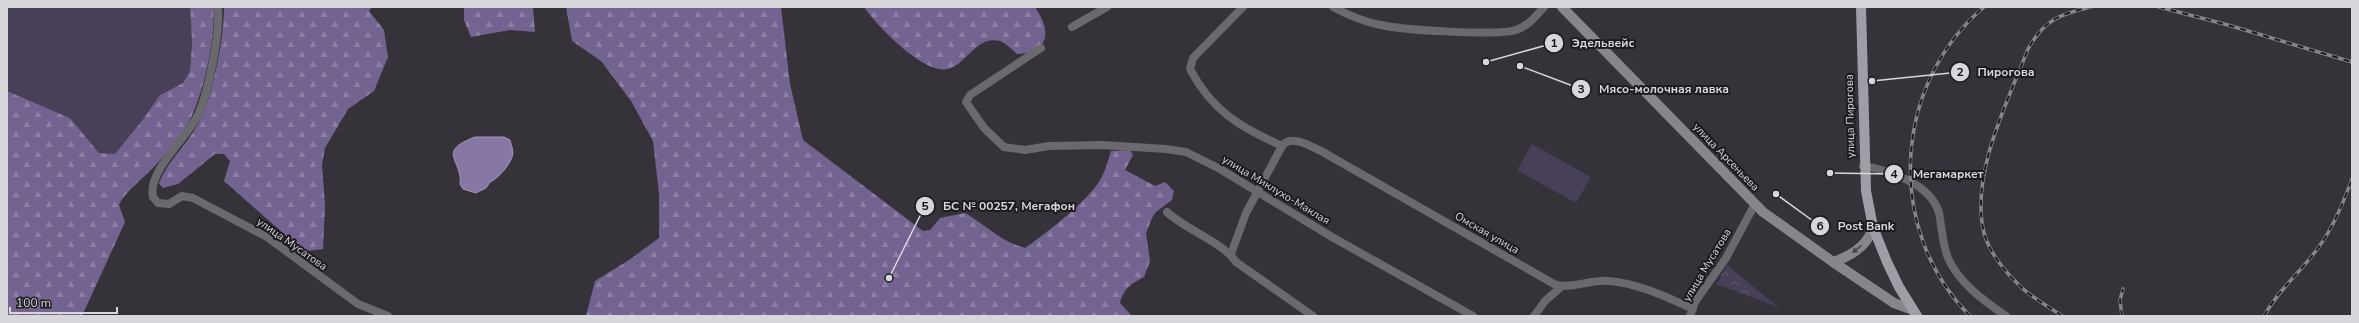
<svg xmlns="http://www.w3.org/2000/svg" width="2359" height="323" font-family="'Nunito Sans',sans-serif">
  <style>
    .green { fill: #483f58 }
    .forest { fill: url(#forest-firs) }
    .park { fill: url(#park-crowns) }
    .water { fill: #8877a5; stroke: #a094b6 }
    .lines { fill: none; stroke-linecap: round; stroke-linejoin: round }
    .minor { stroke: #6a696d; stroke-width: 8 }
    .secondary { stroke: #88868d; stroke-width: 10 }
    .primary { stroke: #a09da6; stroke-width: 10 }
    .rail-casing { stroke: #87858c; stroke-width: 3.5 }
    .rail { stroke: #1c1b1e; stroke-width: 2; stroke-dasharray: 6; stroke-linecap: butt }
    .oneway { fill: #47464a }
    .labels { text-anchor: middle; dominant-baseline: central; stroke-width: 4; stroke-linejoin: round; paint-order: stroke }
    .street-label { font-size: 11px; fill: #d8d7dc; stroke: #1c1b1e }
    .leader { fill: none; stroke: #d8d7dc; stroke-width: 1.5 }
    .callout-dot { fill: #d8d7dc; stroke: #1c1b1e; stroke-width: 1.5 }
    .mark-label { font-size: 12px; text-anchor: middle; font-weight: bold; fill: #111 }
    .callout-label { font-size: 12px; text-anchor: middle; font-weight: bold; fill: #d8d7dc; stroke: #1c1b1e; stroke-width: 4; stroke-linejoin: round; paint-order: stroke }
  </style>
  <defs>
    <pattern id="forest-firs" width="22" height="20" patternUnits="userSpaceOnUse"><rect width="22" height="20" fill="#736390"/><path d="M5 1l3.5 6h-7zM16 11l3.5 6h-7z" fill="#8d80a4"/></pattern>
    <pattern id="park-crowns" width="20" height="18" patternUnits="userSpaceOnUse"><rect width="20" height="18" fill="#483f58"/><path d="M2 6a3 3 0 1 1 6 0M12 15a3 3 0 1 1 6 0" fill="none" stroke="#625a6f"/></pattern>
  </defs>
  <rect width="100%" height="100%" fill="#35323a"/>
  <!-- green -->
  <path class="green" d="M 7,7 L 190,7 L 192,42 L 190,71 L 183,83 L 160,95 L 144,118 L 115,154 L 99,153 L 70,118 L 7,91 Z
    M 1532,144 L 1591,177 L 1576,203 L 1517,170 Z"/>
  <!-- forest -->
  <path class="forest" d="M 190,7 L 214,7 C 214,43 206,84 191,118 C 184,132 171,148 160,160 C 149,174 125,191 119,205 L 125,222 L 82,316 L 7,316 L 7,91 L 70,118 L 99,153 L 115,154 L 144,118 L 160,95 L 183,83 L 190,71 L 192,42 Z
    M 224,7 L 372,7 L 369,11 L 384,30 L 388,57 L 374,91 L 348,109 L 325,148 L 322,165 L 325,205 L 323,249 L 307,251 L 300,248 L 224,181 L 230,161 L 224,154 L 215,154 L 178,184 L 163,188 L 159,183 C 168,160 187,145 198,124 C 213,96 224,38 224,7 Z
    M 464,7 L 533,7 L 535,32 L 510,30 L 471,37 L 464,20 Z
    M 566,7 L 781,7 L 790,84 L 803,140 L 923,231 L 930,230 L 940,218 L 965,213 C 986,225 1001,242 1025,248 C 1044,235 1089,200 1100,180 C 1105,172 1108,161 1111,151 L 1130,150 L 1133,155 L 1125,170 L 1155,186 L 1165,182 L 1174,191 L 1172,200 L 1156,212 L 1152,218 L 1146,233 L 1150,261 L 1144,277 C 1131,284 1124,288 1120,303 L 1132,316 L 586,316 L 595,281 L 629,260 L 659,238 L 659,194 L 653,141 L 631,101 L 601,61 L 572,41 Z
    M 864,7 L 1035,7 C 1051,31 1051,51 1017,54 C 1013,50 1005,43 1000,41 C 976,35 967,64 948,69 C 924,75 876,25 864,7 Z"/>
  <!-- park -->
  <path class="park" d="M 1727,265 L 1778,307 L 1717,284 Z"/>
  <!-- water -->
  <path class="water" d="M 475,137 L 504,137 L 510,140 C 511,144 513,149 513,153 C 512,163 498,179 490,182 L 486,188 L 476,193 L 463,189 L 460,184 C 463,160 435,152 475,137 Z"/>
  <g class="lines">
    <!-- minor -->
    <path class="minor" d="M 218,7 C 220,34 209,90 198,115 C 187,138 147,171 153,197 L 158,203 L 169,204 L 182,196 L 193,198 L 267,237 L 358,304 L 388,316
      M 1243,7 L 1193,58 L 1190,69 C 1212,111 1240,127 1282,146
      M 1333,7 C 1348,15 1364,22 1381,25 C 1402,30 1498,36 1516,30 C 1528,26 1536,16 1544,7
      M 1072,27 L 1107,7
      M 1041,48 L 970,95 L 966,102 L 984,128 L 1004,147 L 1025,150 L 1049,146 L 1102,145 L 1166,149 L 1186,152 L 1220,169 L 1332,237 L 1473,316
      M 1863,166 C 1889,170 1931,184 1939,213 C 1942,228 1942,243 1948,258 C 1959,283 1984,301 2006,316
      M 1167,212 C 1186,230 1223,242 1236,262 L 1313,316
      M 1231,254 L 1246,213 L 1282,146 C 1291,134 1310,146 1321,151 L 1554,284 C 1569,290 1591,279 1609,281 C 1637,283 1667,297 1693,309
      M 1534,316 L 1545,301 L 1562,286
      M 1690,316 L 1695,302 L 1726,258 L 1755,204"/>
    <!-- secondary -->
    <path class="secondary" d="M 1562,7 L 1763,212 L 1833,262 L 1894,303 L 1913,310
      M 1833,262 C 1851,256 1868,246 1873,227"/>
    <!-- primary -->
    <path class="primary" d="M 1861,7 L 1866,191 L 1873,227 L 1887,262 L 1899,287 L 1917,316"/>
    <!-- rail casing -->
    <g class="rail-casing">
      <path id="rail" d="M 2159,7 L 2228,25 L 2352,62
        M 1970,316 C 1885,231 1892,85 1984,7
        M 2062,316 C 2048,306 2032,298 2020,286 C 2006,273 1989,252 1984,233 C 1970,175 2007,103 2028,49 C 2044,20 2060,14 2091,7
        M 2122,316 L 2120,300 L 2123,289
        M 2264,316 C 2278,290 2301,272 2318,248 C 2333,228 2343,203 2352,179"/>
    </g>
    <!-- rail -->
    <use href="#rail" class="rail"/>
  </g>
  <!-- one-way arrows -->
  <defs><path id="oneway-solid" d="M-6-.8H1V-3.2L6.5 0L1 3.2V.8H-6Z"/></defs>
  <use class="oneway" href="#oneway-solid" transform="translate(1857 249) rotate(142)"/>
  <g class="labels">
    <!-- street labels -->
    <g class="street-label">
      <text transform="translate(1850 116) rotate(-91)">улица Пирогова</text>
      <text transform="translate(1726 157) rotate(46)">улица Арсеньева</text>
      <text transform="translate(1276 190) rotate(31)">улица Миклухо-Маклая</text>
      <text transform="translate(1487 233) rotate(30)">Омская улица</text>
      <text transform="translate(292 244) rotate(35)">улица Мусатова</text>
      <text transform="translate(1707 265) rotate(-59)">улица Мусатова</text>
    </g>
  </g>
  <!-- callouts -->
  <path class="leader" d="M1486 62L1554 43M1872 81L1960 72M1520 66L1581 89M1830 173L1894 174M889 278L925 206M1776 194L1820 226"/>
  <g class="callout-dot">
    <circle cx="1486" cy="62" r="4"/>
    <circle cx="1872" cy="81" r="4"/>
    <circle cx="1520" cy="66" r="4"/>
    <circle cx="1830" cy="173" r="4"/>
    <circle cx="889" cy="278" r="4"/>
    <circle cx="1776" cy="194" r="4"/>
    <circle cx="1554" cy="43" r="10"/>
    <circle cx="1960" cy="72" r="10"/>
    <circle cx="1581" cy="89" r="10"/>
    <circle cx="1894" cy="174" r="10"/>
    <circle cx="925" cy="206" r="10"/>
    <circle cx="1820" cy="226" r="10"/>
  </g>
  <g class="mark-label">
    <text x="1554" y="47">1</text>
    <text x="1960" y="76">2</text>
    <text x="1581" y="93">3</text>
    <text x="1894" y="178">4</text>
    <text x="925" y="210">5</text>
    <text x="1820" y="230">6</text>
  </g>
  <g class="callout-label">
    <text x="1603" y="47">Эдельвейс</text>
    <text x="2006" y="76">Пирогова</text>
    <text x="1664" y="93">Мясо-молочная лавка</text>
    <text x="1948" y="178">Мегамаркет</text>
    <text x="1009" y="210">БС № 00257, Мегафон</text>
    <text x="1866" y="230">Post Bank</text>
  </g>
  <!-- border -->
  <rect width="2359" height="323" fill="none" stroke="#d8d7dc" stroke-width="16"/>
  <!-- scale -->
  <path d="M10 307v6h107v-6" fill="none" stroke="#d8d7dc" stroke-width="2"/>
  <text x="16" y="307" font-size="12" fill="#d8d7dc" stroke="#1c1b1e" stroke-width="3" paint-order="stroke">100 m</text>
</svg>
